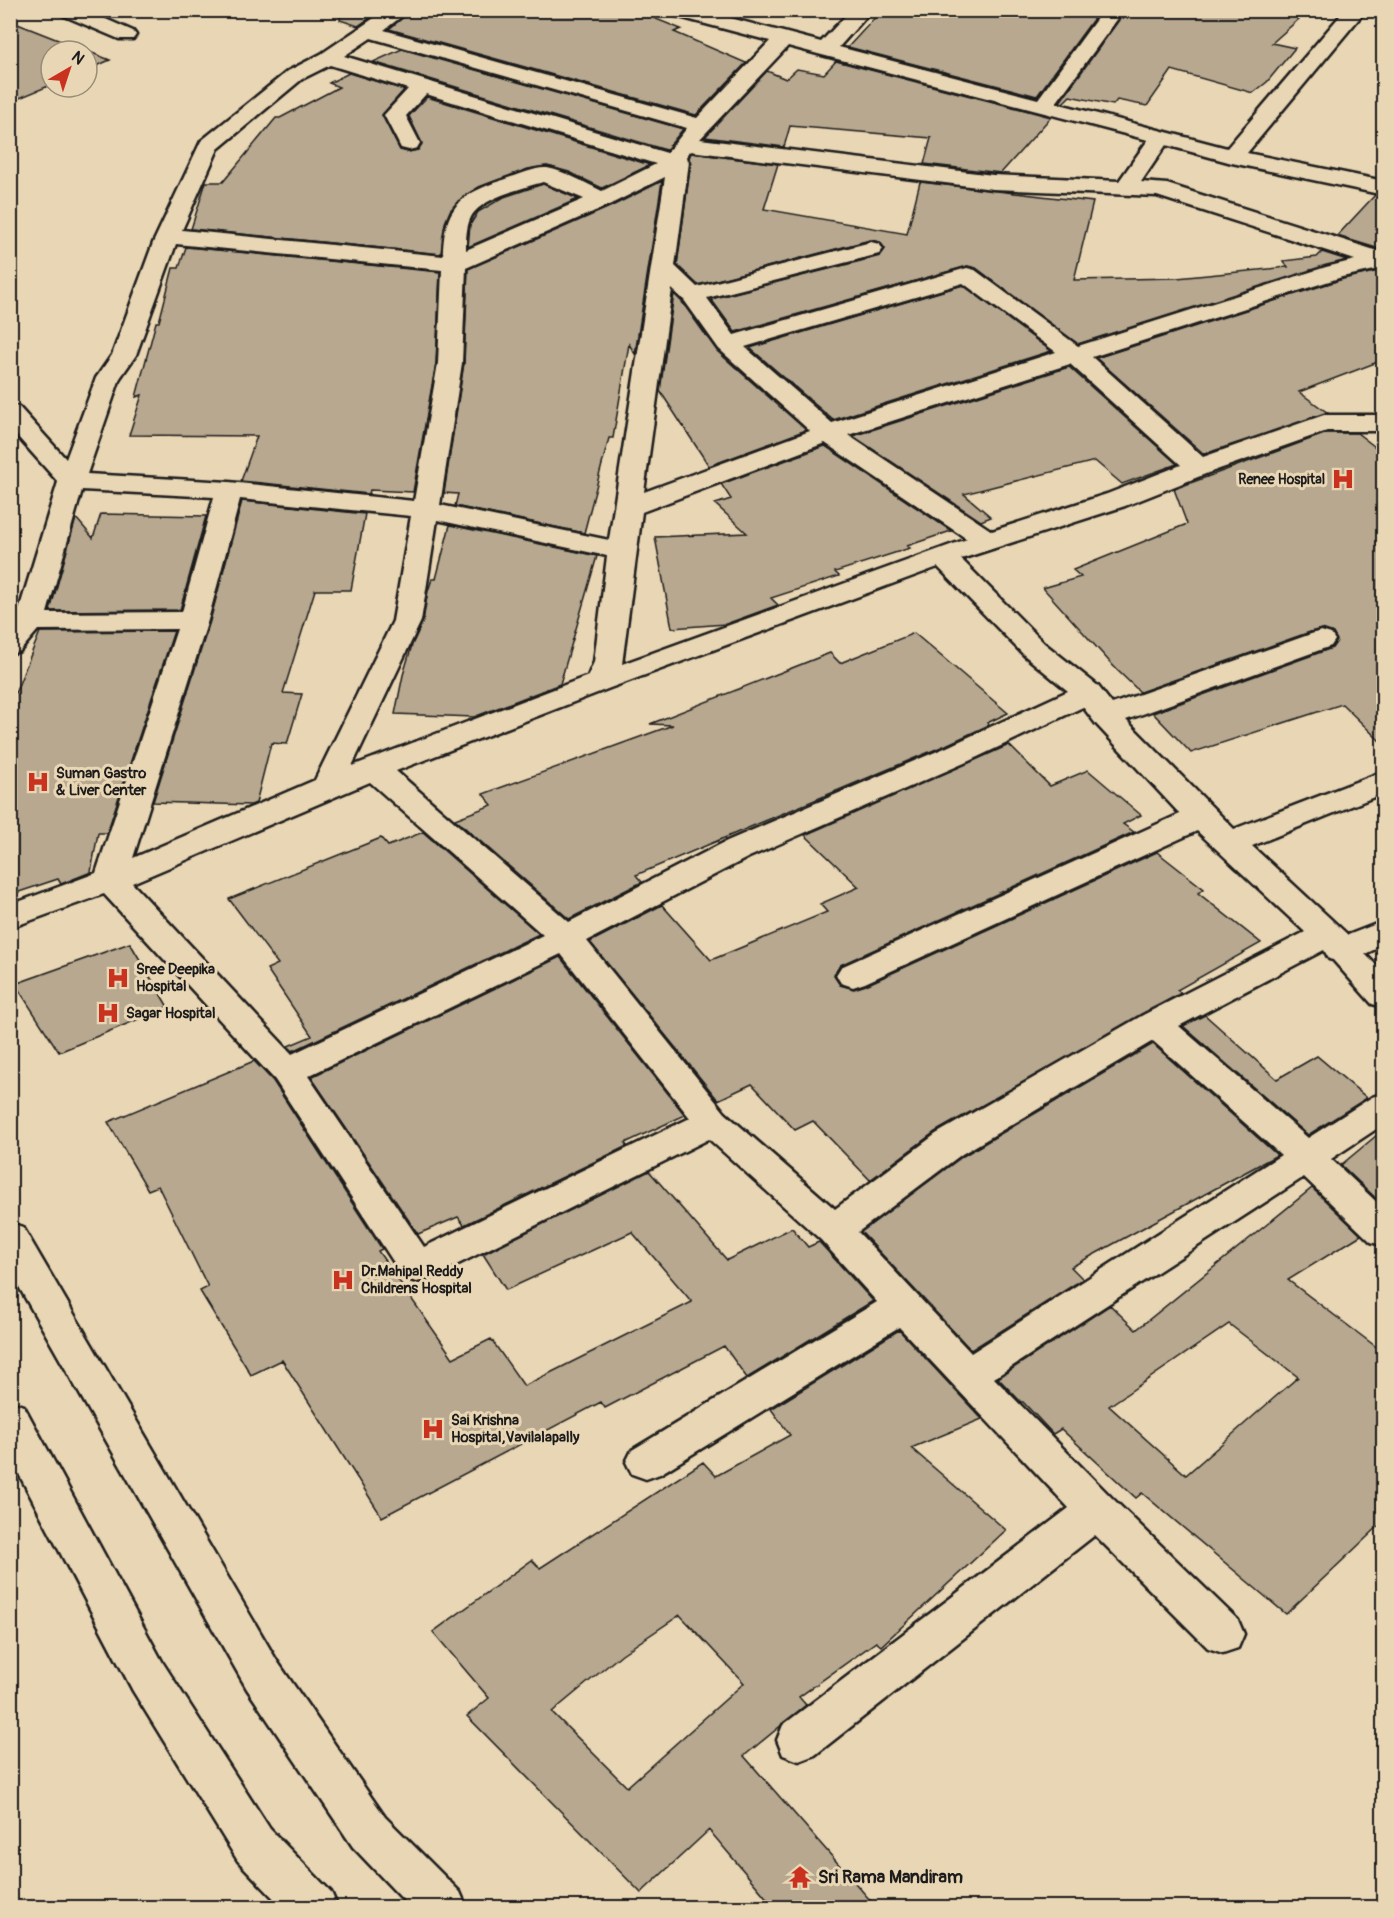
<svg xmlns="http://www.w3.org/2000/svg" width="1394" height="1918" font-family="Pangolin,sans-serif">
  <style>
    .building { fill: #b7a88f; stroke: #1c1c1c; stroke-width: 1.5; fill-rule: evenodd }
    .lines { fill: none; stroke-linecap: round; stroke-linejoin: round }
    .minor-casing { stroke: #1c1c1c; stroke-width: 5 }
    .trunk-casing { stroke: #1c1c1c; stroke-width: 5 }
    .minor { fill: #e9d6b4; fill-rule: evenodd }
    .trunk { fill: #e9d6b4; fill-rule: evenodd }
    .labels { text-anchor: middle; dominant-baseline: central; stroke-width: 6; stroke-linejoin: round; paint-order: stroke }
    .far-poi-label { font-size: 14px; font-weight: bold; fill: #1c1c1c; stroke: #e9d6b4; text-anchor: end }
    .poi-label { font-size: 15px; font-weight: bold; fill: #1c1c1c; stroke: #e9d6b4; text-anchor: start }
    .near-poi-label { font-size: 18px; font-weight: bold; fill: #1c1c1c; stroke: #e9d6b4; text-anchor: start }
  </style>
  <rect width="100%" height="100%" fill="#e9d6b4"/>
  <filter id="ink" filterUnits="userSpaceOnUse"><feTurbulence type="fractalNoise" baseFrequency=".0167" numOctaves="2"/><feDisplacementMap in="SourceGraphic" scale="12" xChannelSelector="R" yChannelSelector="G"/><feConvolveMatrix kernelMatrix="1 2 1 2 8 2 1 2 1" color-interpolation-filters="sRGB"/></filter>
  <g filter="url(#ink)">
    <!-- building -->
    <path class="building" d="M 341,10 L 381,10 L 358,26 L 340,20 Z
      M 412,10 L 634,10 L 681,29 L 674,32 L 746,63 L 696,115 L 389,29 Z
      M 882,10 L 1100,10 L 1037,96 L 848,47 Z
      M 1126,10 L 1309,10 L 1272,43 L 1295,48 L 1267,82 L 1253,93 L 1172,70 L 1147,106 L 1117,100 L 1113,105 L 1070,96 L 1063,103 L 1060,102 Z
      M 10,21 L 86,51 L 51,51 L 51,85 L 10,102 Z
      M 402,49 L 683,129 L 666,150 L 373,62 Z
      M 87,51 L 110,60 L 87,70 Z
      M 836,61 L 1051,117 L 1001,173 L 924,164 L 931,138 L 790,126 L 784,147 L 705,137 L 767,71 L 786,79 L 797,69 L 824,74 Z
      M 349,73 L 404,90 L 382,115 L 400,150 L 408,152 L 418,150 L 422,144 L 409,116 L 427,97 L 650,165 L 602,188 L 569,172 L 547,166 L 528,169 L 479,187 L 458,201 L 450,211 L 445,223 L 441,254 L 191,229 L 206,182 L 223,182 L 276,118 L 280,118 L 339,87 L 329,83 Z
      M 691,153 L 778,164 L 764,209 L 907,234 L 920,182 L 1093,202 L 1074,280 L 1177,278 L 1288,267 L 1283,261 L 1317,257 L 1322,252 L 1347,260 L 1078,344 L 976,268 L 968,266 L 735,332 L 711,299 L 880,256 L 885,249 L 880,242 L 870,240 L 698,285 L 677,265 L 691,162 L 689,158 Z
      M 662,181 L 635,354 L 629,344 L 613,438 L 609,438 L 584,533 L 455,506 L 458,494 L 444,493 L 464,363 L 468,269 L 612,206 Z
      M 543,184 L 578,199 L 468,247 L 470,225 L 478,212 L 504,197 Z
      M 1375,195 L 1383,197 L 1383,250 L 1337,236 Z
      M 186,247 L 440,272 L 436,363 L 413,492 L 370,490 L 369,494 L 241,481 L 257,436 L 129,435 L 142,395 L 136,397 L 156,322 L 159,322 L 173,268 L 179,268 Z
      M 1383,270 L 1383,360 L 1299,392 L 1328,413 L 1204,454 L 1096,358 L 1343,279 Z
      M 963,285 L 1051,351 L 833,420 L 750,348 Z
      M 674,294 L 682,302 L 717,351 L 806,430 L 709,466 L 660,391 Z
      M 1069,367 L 1177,464 L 1122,484 L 1095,461 L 964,494 L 991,517 L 981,521 L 853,436 Z
      M 1327,433 L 1357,433 L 1383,453 L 1383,744 L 1342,704 L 1191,753 L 1153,713 L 1332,648 L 1337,641 L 1333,633 L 1322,629 L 1310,632 L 1140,692 L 1117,670 L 1043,588 L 1081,577 L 1073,570 L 1187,524 L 1174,489 Z
      M 825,446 L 951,531 L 907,546 L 910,548 L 835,572 L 839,576 L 771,598 L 778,605 L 726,624 L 672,628 L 655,537 L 747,533 L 715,504 L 731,499 L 721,484 Z
      M 242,501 L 365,514 L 351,590 L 315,590 L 283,693 L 302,694 L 287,744 L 271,743 L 256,803 L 251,805 L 153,802 L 210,621 Z
      M 101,514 L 206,516 L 180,610 L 50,611 L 76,518 L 93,538 Z
      M 450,525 L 597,556 L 560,684 L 474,717 L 395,714 L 403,675 L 412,645 L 423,621 L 428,591 L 432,579 L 436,579 Z
      M 174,631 L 107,833 L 98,833 L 91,872 L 61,884 L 58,879 L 10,895 L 10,706 L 40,632 Z
      M 914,633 L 1008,713 L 987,723 L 989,725 L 946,745 L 636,875 L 642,882 L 569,919 L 455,819 L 492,805 L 483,794 L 673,725 L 650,724 L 830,653 L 840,663 Z
      M 1009,745 L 1050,786 L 1088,770 L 1141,815 L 1123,824 L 1134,832 L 840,965 L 834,976 L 840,985 L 854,989 L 866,985 L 1157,852 L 1204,889 L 1198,893 L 1261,943 L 1177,990 L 1181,993 L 935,1132 L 870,1180 L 813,1121 L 795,1130 L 752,1084 L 718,1100 L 590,942 L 662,905 L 711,960 L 827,912 L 820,904 L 859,887 L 805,835 Z
      M 423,832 L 539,934 L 293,1051 L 288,1046 L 312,1036 L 267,969 L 278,964 L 229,899 L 381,838 L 388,846 Z
      M 130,943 L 168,1007 L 59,1052 L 15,984 Z
      M 560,957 L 685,1115 L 625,1143 L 627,1146 L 464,1225 L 458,1217 L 418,1234 L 311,1077 Z
      M 1205,1015 L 1277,1079 L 1317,1056 L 1367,1098 L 1308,1135 L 1183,1026 Z
      M 1153,1044 L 1277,1155 L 1071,1267 L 1083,1279 L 971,1350 L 861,1232 L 963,1156 Z
      M 254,1061 L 273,1081 L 382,1249 L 378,1251 L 453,1358 L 491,1339 L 524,1386 L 692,1302 L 632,1232 L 506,1290 L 483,1254 L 649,1171 L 727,1260 L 792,1228 L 808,1247 L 819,1242 L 873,1301 L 747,1378 L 724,1346 L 605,1408 L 601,1402 L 382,1517 L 282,1360 L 251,1375 L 200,1291 L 208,1287 L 158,1186 L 148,1190 L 108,1122 Z
      M 1383,1130 L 1383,1205 L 1341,1165 Z
      M 1312,1188 L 1361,1235 L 1288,1280 L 1383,1352 L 1383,1522 L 1286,1614 L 1142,1493 L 1136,1498 L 1061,1429 L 1053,1434 L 1023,1402 L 1021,1402 L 998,1378 L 1110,1305 L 1136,1330 ZM 1229,1324 L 1298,1377 L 1186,1475 L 1109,1406 Z
      M 899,1330 L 982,1419 L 911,1448 L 1006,1530 L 881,1646 L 876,1642 L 799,1697 L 806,1705 L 744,1756 L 877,1908 L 775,1908 L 709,1830 L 641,1893 L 467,1716 L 489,1698 L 433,1632 L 532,1560 L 540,1568 L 703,1462 L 716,1476 L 790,1435 L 771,1409 ZM 680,1615 L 744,1683 L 627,1787 L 552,1712 L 622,1654 Z"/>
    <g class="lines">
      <!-- minor casing -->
      <g class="minor-casing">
        <path id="minor" d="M 57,10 L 85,10 L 133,31 L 136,35 L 133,39 L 119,39 L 60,14 Z
          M 386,10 L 410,10 L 384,30 L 697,118 L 770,41 L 668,14 L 665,10 L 700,10 L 821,42 L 851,10 L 872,10 L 839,47 L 1038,99 L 1103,10 L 1124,10 L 1056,103 L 1227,148 L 1345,10 L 1366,10 L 1247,153 L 1384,181 L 1384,195 L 1232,163 L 1166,145 L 1141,182 L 1167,184 L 1384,253 L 1384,268 L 1342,277 L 1092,357 L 1203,457 L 1324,415 L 1384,415 L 1384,431 L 1327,431 L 1208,473 L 1125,506 L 961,559 L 1044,643 L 1098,686 L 1112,704 L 1311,634 L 1321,631 L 1331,634 L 1335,640 L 1331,646 L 1126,720 L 1234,829 L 1384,771 L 1384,793 L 1252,846 L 1348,935 L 1384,921 L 1384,945 L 1365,954 L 1384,973 L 1384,1007 L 1372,1004 L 1333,960 L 1329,959 L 1324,950 L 1179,1026 L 1308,1138 L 1372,1097 L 1384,1093 L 1384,1124 L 1331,1159 L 1384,1209 L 1384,1246 L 1371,1242 L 1304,1177 L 994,1378 L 1111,1497 L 1238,1620 L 1244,1634 L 1238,1648 L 1223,1653 L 1208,1648 L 1095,1535 L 815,1755 L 799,1761 L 783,1755 L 777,1740 L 783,1725 L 1069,1508 L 899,1327 L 660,1474 L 646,1479 L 632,1474 L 626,1462 L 632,1450 L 877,1302 L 821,1240 L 709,1139 L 430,1278 L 417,1282 L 404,1278 L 275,1080 L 104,894 L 10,928 L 10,905 L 96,873 L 177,629 L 38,630 L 20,651 L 10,654 L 10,627 L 16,620 L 58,482 L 10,428 L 10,405 L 19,407 L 66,459 L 96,378 L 112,355 L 153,243 L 201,141 L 288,71 L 321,54 ZM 371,38 L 687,128 L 667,153 L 344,56 ZM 788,46 L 818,54 L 1148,140 L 1119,181 L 993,175 L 700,139 ZM 330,65 L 408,89 L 384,115 L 401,148 L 409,150 L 417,148 L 420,143 L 406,116 L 426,94 L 656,164 L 602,191 C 585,183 565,171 547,168 C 536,167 521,174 511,177 C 463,193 444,203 443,256 L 182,230 L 218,149 L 302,79 ZM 690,151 L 993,189 L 1157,196 L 1355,260 L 1326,267 L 1078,346 L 975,270 L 967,268 L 734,335 L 707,298 L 879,254 L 883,249 L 879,244 L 871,242 L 697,287 L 675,266 L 689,162 L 686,158 ZM 665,177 L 609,540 L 440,505 L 462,363 L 466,268 L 611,204 ZM 543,182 L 584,199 L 466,250 C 466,239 466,227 471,217 C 481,198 523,188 543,182 ZM 176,244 L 442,270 L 438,363 L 414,501 L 229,482 L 87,474 L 120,378 L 136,355 ZM 963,283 L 1056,352 L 832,423 L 745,347 ZM 672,289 L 684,300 L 719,349 L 810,431 L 644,492 ZM 1070,364 L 1181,465 L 1107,494 L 992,531 L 848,435 ZM 825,443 L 967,539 L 622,664 L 642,512 ZM 82,490 L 214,497 L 182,612 L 47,613 ZM 240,499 L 411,516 L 393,621 L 315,780 L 133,858 L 208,620 ZM 437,520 L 607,556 L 594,662 L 588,676 L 352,766 L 421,621 ZM 938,567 L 1024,655 L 1068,691 L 947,747 L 727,841 L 569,922 L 396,771 L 610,688 ZM 1083,707 L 1096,724 L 1180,814 L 841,967 L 836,975 L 841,983 L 853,987 L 865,983 L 1197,831 L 1305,932 L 1143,1015 L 936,1134 L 835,1209 L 725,1113 L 587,941 L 749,857 L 969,761 ZM 370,782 L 543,935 L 292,1054 L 132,883 ZM 561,954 L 690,1118 L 424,1247 L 308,1076 ZM 1153,1041 L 1281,1155 L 971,1353 L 858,1232 L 962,1154 Z"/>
      </g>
      <!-- trunk casing -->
      <g class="trunk-casing">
        <path id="trunk" d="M 10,1223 L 23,1227 L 277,1661 L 385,1817 L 460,1892 L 467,1908 L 411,1908 L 353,1847 L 247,1689 L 10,1271 Z
          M 10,1402 L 24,1406 L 163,1663 L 270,1829 L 331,1892 L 338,1908 L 283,1908 L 238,1861 L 133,1691 L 10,1457 Z"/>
      </g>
      <!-- minor -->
      <use href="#minor" class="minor"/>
      <!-- trunk -->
      <use href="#trunk" class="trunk"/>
    </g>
  </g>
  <!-- icons -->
  <defs>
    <g id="hospital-bare" transform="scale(1.8)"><path d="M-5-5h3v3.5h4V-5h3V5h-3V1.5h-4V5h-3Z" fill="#c8321e" stroke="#e9d6b4" stroke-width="2.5" paint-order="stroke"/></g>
    <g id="temple-bare" transform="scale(1.8)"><path d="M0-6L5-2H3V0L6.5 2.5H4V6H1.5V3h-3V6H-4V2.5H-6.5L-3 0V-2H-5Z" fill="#c8321e" stroke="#e9d6b4" stroke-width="2.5" paint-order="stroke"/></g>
  </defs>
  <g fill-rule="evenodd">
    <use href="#hospital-bare" x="1343" y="479"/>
    <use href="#hospital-bare" x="38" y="782"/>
    <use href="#hospital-bare" x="118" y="978"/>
    <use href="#hospital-bare" x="108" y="1013"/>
    <use href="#hospital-bare" x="343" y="1280"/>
    <use href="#hospital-bare" x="433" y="1429"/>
    <use href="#temple-bare" x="800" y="1877"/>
  </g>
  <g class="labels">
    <!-- far-poi labels -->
    <g class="far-poi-label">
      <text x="1325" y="479">Renee Hospital</text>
    </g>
    <!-- poi labels -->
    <g class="poi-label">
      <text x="56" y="773">Suman Gastro<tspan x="56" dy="17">&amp; Liver Center</tspan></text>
      <text x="136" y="969">Sree Deepika<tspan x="136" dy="17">Hospital</tspan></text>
      <text x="126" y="1013">Sagar Hospital</text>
      <text x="361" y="1271">Dr.Mahipal Reddy<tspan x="361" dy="17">Childrens Hospital</tspan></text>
      <text x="451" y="1420">Sai Krishna<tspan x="451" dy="17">Hospital,Vavilalapally</tspan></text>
    </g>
    <!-- near-poi labels -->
    <g class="near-poi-label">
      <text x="818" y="1877">Sri Rama Mandiram</text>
    </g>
  </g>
  <!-- margin -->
  <rect width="1394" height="1918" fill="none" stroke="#e9d6b4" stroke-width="36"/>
  <rect x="18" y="18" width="1358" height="1882" fill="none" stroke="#1c1c1c" stroke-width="2" filter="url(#ink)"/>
  <!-- north arrow -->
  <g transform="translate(69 69) rotate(39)"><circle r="28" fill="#e9d6b4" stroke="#978c77" stroke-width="1.5"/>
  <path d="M0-4.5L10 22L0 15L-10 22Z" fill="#c8321e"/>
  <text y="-9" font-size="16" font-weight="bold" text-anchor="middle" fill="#1c1c1c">N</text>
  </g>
</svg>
